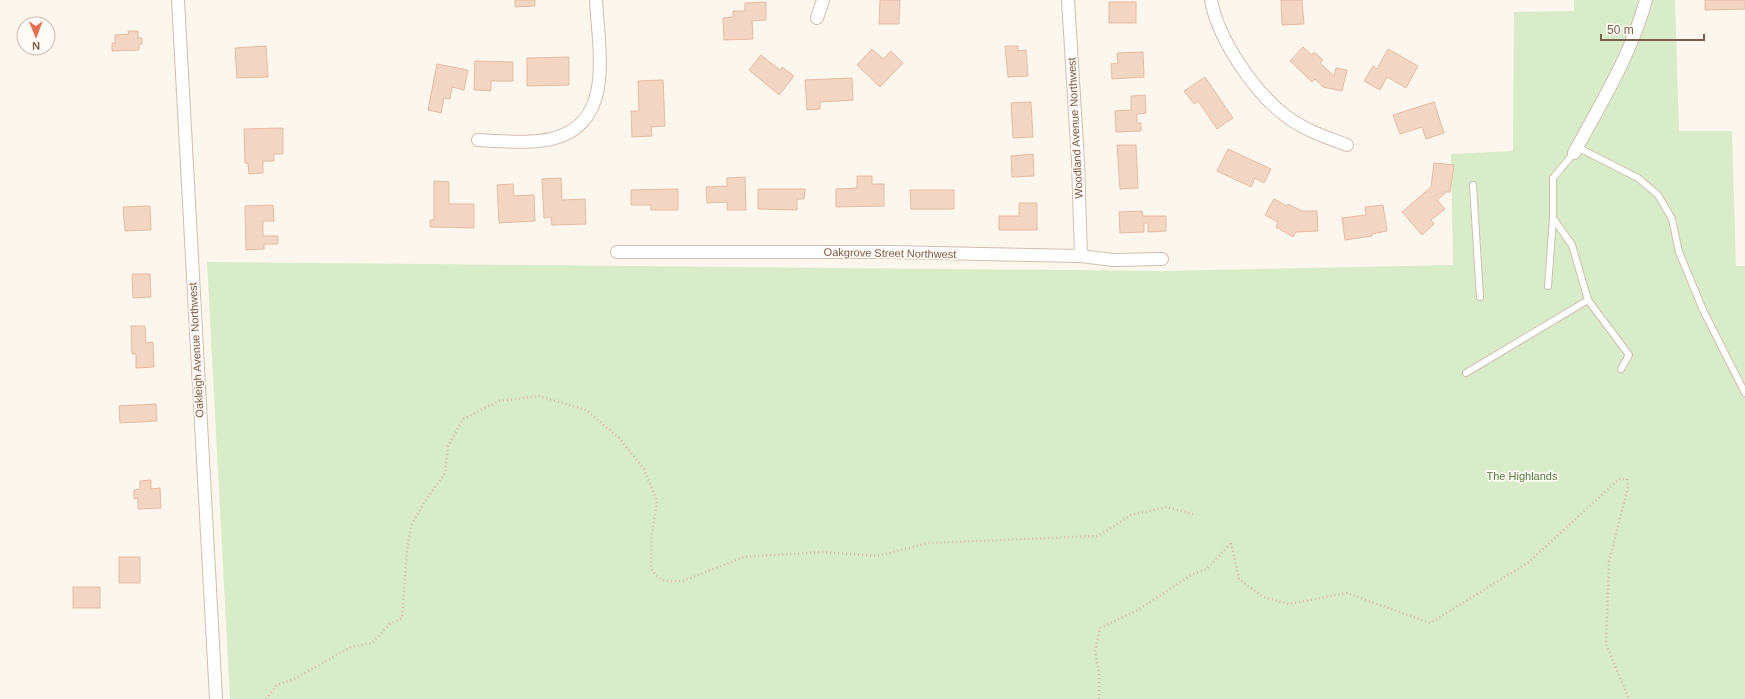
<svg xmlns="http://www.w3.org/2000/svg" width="1745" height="699" font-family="Arial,sans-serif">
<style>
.green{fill:#d8ecc9}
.building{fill:#f3d5c3;stroke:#e6bba3}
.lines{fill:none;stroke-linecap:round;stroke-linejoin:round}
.lane-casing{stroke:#d1beb0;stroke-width:8}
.street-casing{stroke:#d1beb0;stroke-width:14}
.path{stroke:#d9b8a5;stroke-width:2.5;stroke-dasharray:1 3;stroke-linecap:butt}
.lane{stroke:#fff;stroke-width:6}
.street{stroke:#fff;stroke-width:12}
.labels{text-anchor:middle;stroke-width:3.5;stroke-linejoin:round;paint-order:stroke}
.street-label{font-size:11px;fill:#7a5c4d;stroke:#fffaf3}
.park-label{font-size:11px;fill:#537a41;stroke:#fffaf3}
</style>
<rect width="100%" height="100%" fill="#fdf6ec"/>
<path class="green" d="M1574 0H1675L1679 131H1732L1736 266H1745V699H230L207 262 1163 271 1453 265 1451 154 1513 151 1514 12 1574 11Z"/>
<g class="building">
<path d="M515 0H535V6L515 7Z"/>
<path d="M880 0H900L899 24H879Z"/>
<path d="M1281 0H1302L1304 24 1282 25Z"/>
<path d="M1705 0H1745V9L1705 10Z"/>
<path d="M766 2V20L752 21 753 39 724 40 723 18 733 17V11H745V3Z"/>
<rect x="1109" y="2" width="27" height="21"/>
<path d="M128 31H138V38H142V44H139V50L112 51V43H115V35L129 34Z"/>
<path d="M266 46 268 77 237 78 235 48Z"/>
<path d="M1005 46H1018V51L1026 50 1028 76 1008 77Z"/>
<path d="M1303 47 1312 55 1314 52 1323 60 1320 63 1334 76 1336 68 1347 70 1342 91 1323 87 1315 79 1312 82 1290 61Z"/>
<path d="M872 49 883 59 891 51 903 63 880 87 857 65Z"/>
<path d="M1388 49 1418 66 1406 88 1387 77 1380 90 1364 81 1373 66 1377 69Z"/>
<path d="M1143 52 1144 77 1112 79 1111 64 1118 63 1117 53Z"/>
<path d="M761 55 780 70 782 67 794 76 779 95 749 70Z"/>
<path d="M569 57V85L527 86V58Z"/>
<path d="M475 61 513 62V81H491V91L474 90Z"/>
<path d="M437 64 468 70 464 90 452 87 450 99 444 98 441 113 428 110Z"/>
<path d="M1205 77 1233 118 1217 129 1198 101 1194 104 1184 91Z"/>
<path d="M852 78 853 100 820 102V109L807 110 805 80Z"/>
<path d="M663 80 665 126 651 127 652 136 632 137 631 111H639L638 81Z"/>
<path d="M1145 95 1146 113 1137 114V123H1141V131L1116 132 1115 111 1131 110V96Z"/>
<path d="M1031 102 1033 137 1013 138 1011 103Z"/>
<path d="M1434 102 1444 133 1426 139 1422 127 1400 134 1393 115Z"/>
<path d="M283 128V154H274V161H263V173L249 174 248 163H245L244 129Z"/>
<path d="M1117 145H1136L1138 188 1120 189Z"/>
<path d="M1228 149 1271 169 1264 183 1255 178 1251 187 1217 171Z"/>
<path d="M1033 154 1034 176 1012 177 1011 156Z"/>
<path d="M1434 163 1454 165 1450 192H1446L1437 200 1445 209 1431 220 1434 224 1422 235 1402 212 1431 187Z"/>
<path d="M857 176H872V184H884V206L836 207V189L857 188Z"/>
<path d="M745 177 746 210H727V202L707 203 706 187 727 186V178Z"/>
<path d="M561 178 562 200 585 199 586 224 552 225 551 217 544 218 542 179Z"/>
<path d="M434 181 449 182V204H474V228L430 227V220H434Z"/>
<path d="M513 184 514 196 534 195 535 221 499 223 497 185Z"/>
<path d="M678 189V210H651V205H631V190Z"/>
<path d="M758 189H805L804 199H797V210L758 209Z"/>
<path d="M910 190H954V209H911Z"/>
<path d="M1274 199 1287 206 1288 204 1302 211H1317L1318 231 1296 232 1293 237 1276 227 1278 222 1265 215Z"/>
<path d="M1019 203H1037V230H999V216H1019Z"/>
<path d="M273 205 274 221H263V236H278V244H264V249L246 250 245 206Z"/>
<path d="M1383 205 1387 231 1372 234V236L1345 240 1342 218 1366 215 1365 207Z"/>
<path d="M150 206 151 230 125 231 123 207Z"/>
<path d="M1142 211 1143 216H1166V231L1148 232V223H1144V232L1120 233 1119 212Z"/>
<path d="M132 274H150L151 297 133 298Z"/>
<path d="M131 326H145L146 343 153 342 154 367 136 368V354H132Z"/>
<path d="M156 404 157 421 120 423 119 406Z"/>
<path d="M151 480V489L160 488 161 508 138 509V498L134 499V490L140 489V481Z"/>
<rect x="119" y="557" width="21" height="26"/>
<rect x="73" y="587" width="27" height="21"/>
</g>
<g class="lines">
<defs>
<g id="lane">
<path d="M1577 147 1638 178 1658 195 1672 219 1679 252 1703 310 1745 393"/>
<path d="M1473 185 1480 297"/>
<path d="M1548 286 1553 218"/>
<path d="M1588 300 1629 355 1621 369"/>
<path d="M1466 373 1588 300 1572 245 1553 218V178L1574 153"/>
</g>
<g id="street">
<path d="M178 0 216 699"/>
<path d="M1068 0 1078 161 1081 256"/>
<path d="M1211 0C1218 39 1254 92 1286 116 1304 130 1326 137 1347 145"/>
<path d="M817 18 823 0"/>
<path d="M478 140C498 141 519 143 539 141 617 133 599 55 596 0"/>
<path d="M1574 153C1601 103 1631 55 1646 0"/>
<path d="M617 252H889L1081 256 1113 260 1162 259"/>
</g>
</defs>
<use href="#lane" class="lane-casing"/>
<use href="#street" class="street-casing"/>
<g class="path">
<path d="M1231 543 1239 579 1263 597 1289 604 1347 593 1430 623 1529 562 1619 479H1627L1628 487 1609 562 1606 644 1629 699"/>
<path d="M266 699 277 685 294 679 351 647 372 643 390 624 402 618 407 550 411 526 425 501 445 473 448 446 463 419 499 401 539 396 586 410 619 438 644 469 657 501 652 534 651 568 656 576 665 581H683L744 557 824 552 877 556 929 543 1098 536 1131 515 1167 507 1193 514"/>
<path d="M1099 699V673L1095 651 1100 628 1136 611 1193 574 1207 569 1231 543"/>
</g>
<use href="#lane" class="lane"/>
<use href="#street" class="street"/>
</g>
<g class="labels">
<g class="street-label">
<text transform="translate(1075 128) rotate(-93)" y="4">Woodland Avenue Northwest</text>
<text transform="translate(890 253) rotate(1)" y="4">Oakgrove Street Northwest</text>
<text transform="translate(196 350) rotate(-93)" y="4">Oakleigh Avenue Northwest</text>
</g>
<g class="park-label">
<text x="1522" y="480">The Highlands</text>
</g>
</g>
<g transform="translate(36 36) rotate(179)"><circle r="19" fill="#fffaf3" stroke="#cabbb1"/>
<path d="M0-3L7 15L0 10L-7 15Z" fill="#e76f51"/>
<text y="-6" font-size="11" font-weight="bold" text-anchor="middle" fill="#7a5c4d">N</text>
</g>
<path d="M1601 34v6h103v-6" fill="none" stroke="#7a5c4d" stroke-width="2"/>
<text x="1607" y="34" font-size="12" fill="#7a5c4d" stroke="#fffaf3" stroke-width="3" paint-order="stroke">50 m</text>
</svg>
